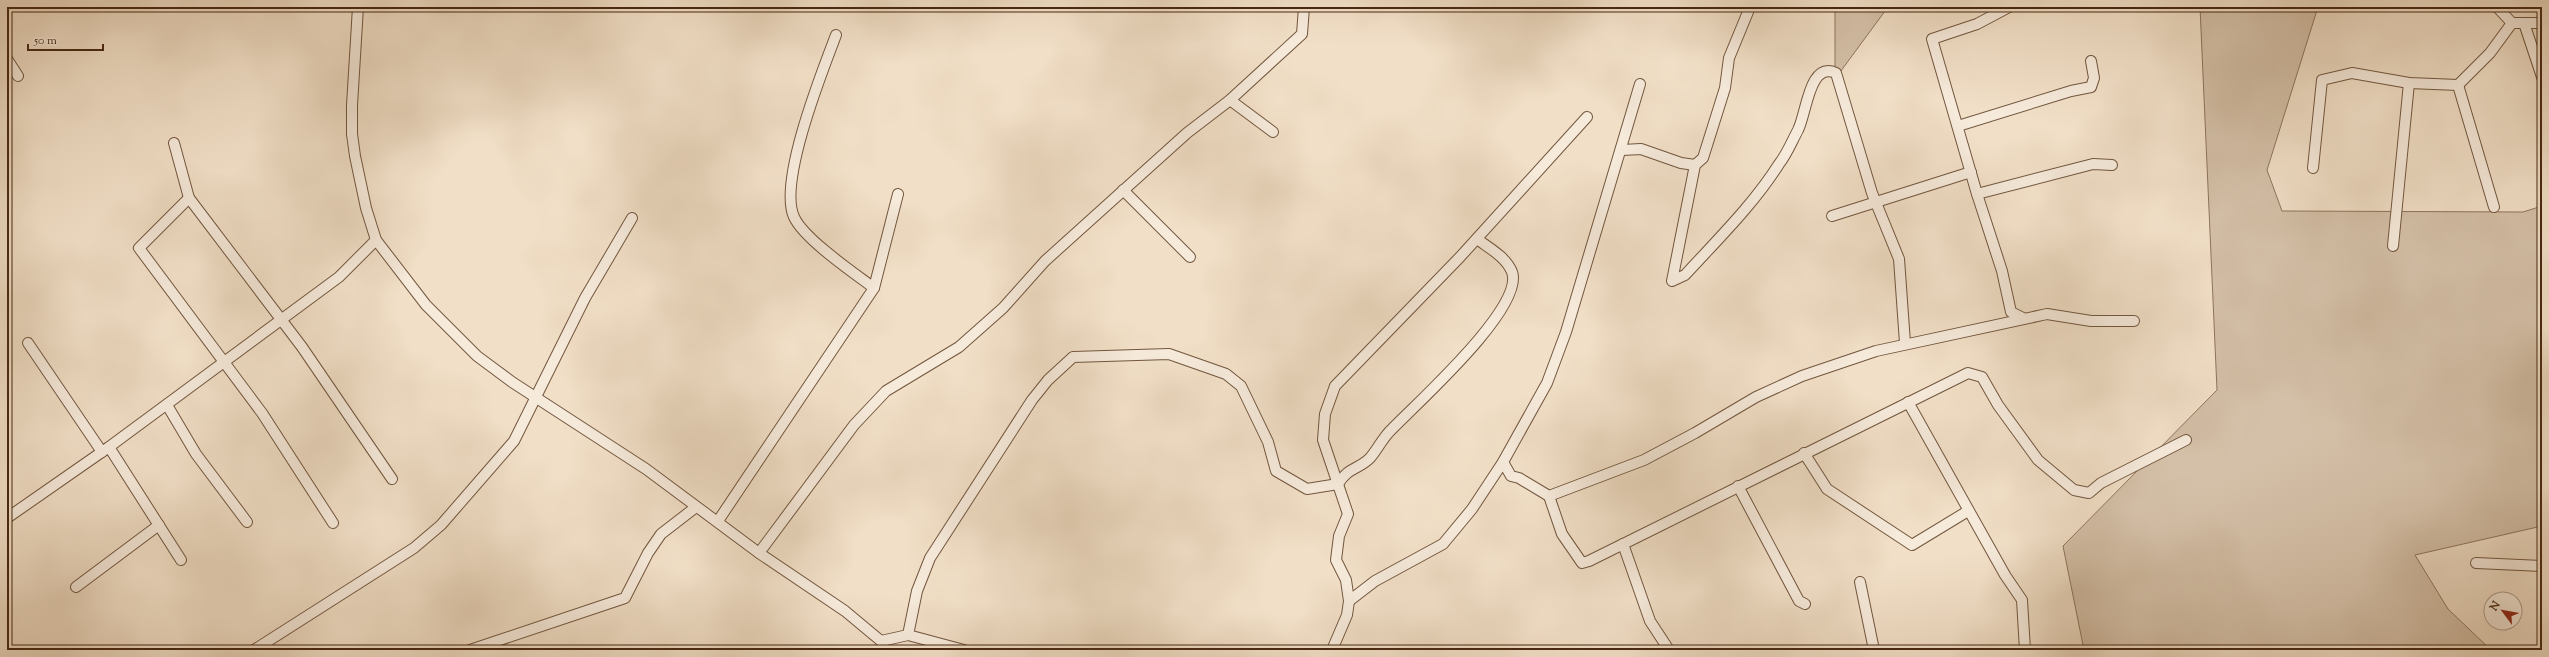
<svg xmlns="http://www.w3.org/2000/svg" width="2549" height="657" font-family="'Sorts Mill Goudy',serif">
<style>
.green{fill:#d4c0a8;stroke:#8e745c}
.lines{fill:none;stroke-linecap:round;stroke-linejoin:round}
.minor-casing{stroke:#72563e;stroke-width:12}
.minor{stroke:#f6eadb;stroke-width:10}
</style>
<rect width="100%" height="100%" fill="#f1dfc7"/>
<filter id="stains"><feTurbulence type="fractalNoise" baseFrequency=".005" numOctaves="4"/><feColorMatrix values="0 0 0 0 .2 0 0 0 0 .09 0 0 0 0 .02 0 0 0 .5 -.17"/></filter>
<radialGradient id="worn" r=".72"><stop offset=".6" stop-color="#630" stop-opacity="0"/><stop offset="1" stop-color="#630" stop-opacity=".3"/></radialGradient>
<g class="green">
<path d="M1835 7H1888L1835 79Z"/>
<path d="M2200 7H2542V10H2317L2267 170 2282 211 2523 212 2542 206V526L2415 555 2448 609 2491 650H2084L2063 546 2217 390Z"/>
</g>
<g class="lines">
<defs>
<g id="minor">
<path d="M358 7 352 105V134L355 156 366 208 376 240 426 305 477 356 512 382 646 469 759 553 845 611 881 641 908 635 964 650"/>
<path d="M1750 7 1729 58 1725 88 1703 158 1695 165 1672 281 1685 275C1717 240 1753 205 1779 164 1787 154 1792 141 1798 130 1807 112 1809 61 1836 73L1872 193 1899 259 1905 343"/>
<path d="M2009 7 1977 24 1932 39 1977 194 2002 271 2011 312 2023 318"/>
<path d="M2497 7 2512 23"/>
<path d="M2524 23 2542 77"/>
<path d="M836 35C822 72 778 182 794 217 804 239 854 273 874 288"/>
<path d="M7 59 18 76"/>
<path d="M2458 85 2494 207"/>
<path d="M1230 100 1273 132"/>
<path d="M1958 126 2071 91 2091 87 2094 78 2091 61"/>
<path d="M174 143 189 198 302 347 392 479"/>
<path d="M1622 150 1641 149 1681 163 1695 165"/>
<path d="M2313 168 2322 80 2352 73 2409 83 2458 85 2490 53 2512 23H2542"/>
<path d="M1123 190 1190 257"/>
<path d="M1977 194 2093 164 2112 165"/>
<path d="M189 198 139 248 262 413 333 523"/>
<path d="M1832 216 1971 172"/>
<path d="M2393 246 2409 83"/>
<path d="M28 343 102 452"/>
<path d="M1908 402 2005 575 2022 600 2025 650"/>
<path d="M167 405 196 454 247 522"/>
<path d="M109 447 181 560"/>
<path d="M1804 453 1827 489 1912 545 1968 511"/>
<path d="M1503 462 1547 383 1566 332 1640 84"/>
<path d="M1738 486 1799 601 1805 604"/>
<path d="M1549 496 1562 534 1582 563 1589 561 1968 373 1982 377 1998 405 2038 460 2074 490 2089 493 2101 483 2186 440"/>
<path d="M7 518 109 447 339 277 376 240"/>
<path d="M718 521 874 288 898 194"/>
<path d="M1623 544 1650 621 1669 650"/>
<path d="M759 553 854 425 886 391 959 347 1003 308 1045 261 1187 133 1230 100 1302 34 1304 7"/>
<path d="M2476 563 2542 566"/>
<path d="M1860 582 1874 650"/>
<path d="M76 587 159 525"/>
<path d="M1349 601 1375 581 1443 544 1472 509 1503 462 1511 476 1519 478 1549 496 1644 460 1695 433 1756 397 1802 376 1876 351 2047 314 2091 321H2134"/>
<path d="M908 635 917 591 930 558 1032 400 1048 380 1073 357 1169 354 1226 374 1241 386 1268 442 1276 471 1307 489 1338 484C1348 467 1358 470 1370 458 1378 449 1383 437 1392 429 1417 403 1525 307 1512 272 1506 257 1489 248 1477 239"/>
<path d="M254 650 414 548 441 525 514 441 585 298 632 218"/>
<path d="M470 650 625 598 648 553 661 534 696 507"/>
<path d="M1332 650 1347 615 1349 601 1346 580 1336 560 1339 536 1348 514 1323 440 1325 414 1335 386 1460 257 1587 117"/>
</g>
</defs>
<use href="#minor" class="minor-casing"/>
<use href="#minor" class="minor"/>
</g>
<rect width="2549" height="657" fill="none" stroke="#f1dfc7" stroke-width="24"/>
<rect x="8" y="8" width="2533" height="641" fill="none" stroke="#472811" stroke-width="2"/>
<rect x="12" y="12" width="2525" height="633" fill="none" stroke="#472811"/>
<g transform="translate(2503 611) rotate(302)"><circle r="19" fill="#f6eadb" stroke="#b09c8a"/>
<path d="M0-3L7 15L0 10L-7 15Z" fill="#8f2418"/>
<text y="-6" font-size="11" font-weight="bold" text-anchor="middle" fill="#472811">N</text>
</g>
<path d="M28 44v6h75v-6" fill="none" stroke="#472811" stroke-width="2"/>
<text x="34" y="44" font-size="12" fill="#472811" stroke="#f6eadb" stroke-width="3" paint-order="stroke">50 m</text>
<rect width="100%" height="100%" filter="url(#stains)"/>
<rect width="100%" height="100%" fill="url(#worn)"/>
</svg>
